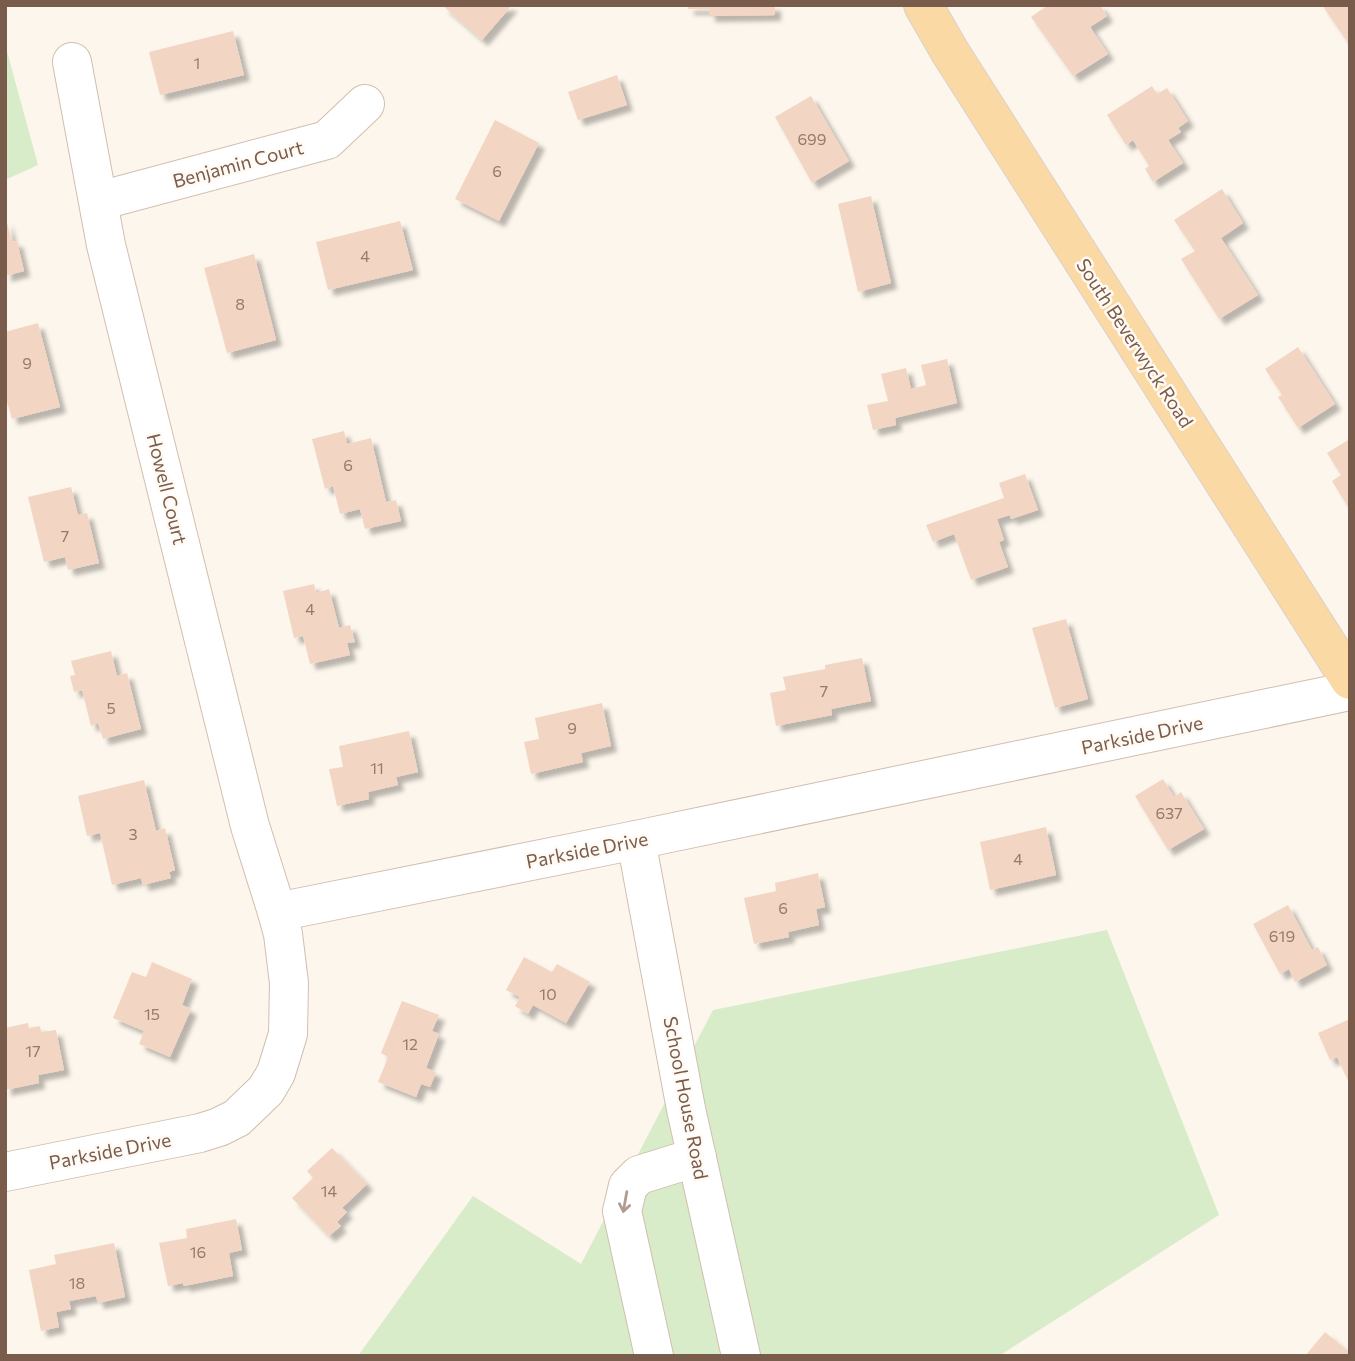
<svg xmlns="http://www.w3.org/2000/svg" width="1355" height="1361" font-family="Commissioner,sans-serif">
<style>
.green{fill:#d8ecc9}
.building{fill:#f3d5c3;filter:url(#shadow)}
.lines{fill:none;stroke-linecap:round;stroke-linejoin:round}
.minor-casing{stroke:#d1beb0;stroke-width:40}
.major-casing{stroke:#dad1cd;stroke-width:40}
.minor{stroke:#fff;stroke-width:38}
.major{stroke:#fbd9a5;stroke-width:38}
.oneway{stroke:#af9d94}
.labels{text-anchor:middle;stroke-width:5;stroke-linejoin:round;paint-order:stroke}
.number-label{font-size:16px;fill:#987a6a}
.street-label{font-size:19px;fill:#7a5c4d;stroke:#fffaf3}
</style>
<defs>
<filter id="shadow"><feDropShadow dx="6" dy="6" stdDeviation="2" flood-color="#0004"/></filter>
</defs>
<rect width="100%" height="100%" fill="#fdf6ec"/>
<g class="green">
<path d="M5 44 38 165 5 180Z"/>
<path d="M1107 930 1219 1215 999 1356H358L473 1196 581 1264 713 1010Z"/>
</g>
<g class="building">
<path d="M442 5H512L482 40Z"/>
<path d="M688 5H775V15L709 16V9H688Z"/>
<path d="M1048 5H1100L1107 16 1090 27 1108 54 1073 76 1031 17Z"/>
<path d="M1322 5H1350V37L1346 40Z"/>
<path d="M233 31 244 75 160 95 149 52Z"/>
<path d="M617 75 627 105 578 120 568 92Z"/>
<path d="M1152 86 1157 94 1167 88 1188 121 1178 128 1181 132 1168 140 1183 163 1153 182 1145 169 1149 166 1133 140 1126 145 1107 115Z"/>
<path d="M811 96 849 161 812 183 775 117Z"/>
<path d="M495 120 539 143 499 221 455 199Z"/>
<path d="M1222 189 1243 223 1221 238 1258 295 1219 319 1181 259 1195 251 1174 220Z"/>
<path d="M871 196 891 283 858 292 838 204Z"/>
<path d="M6 219 12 242 17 241 24 271 5 276Z"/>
<path d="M400 221 413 270 328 290 316 242Z"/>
<path d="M254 254 276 340 227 353 204 268Z"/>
<path d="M38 323 60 407 12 419 5 395V332Z"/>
<path d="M1298 347 1335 404 1298 428 1278 397 1282 395 1265 369Z"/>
<path d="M947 359 957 403 895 418 896 425 873 430 867 405 888 401 881 374 906 368 911 389 926 385 921 365Z"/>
<path d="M344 431 347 444 371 438 386 502 396 500 401 521 365 529 360 509 340 514 333 486 325 489 312 439Z"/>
<path d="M1350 439V510L1332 481 1341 475 1327 453Z"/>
<path d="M1025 474 1038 510 1011 519 1010 515 997 519 1004 540 999 542 1008 567 971 580 954 534 933 542 926 525 1004 498 999 483Z"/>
<path d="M71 487 78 515 87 513 99 563 68 570 65 557 44 562 28 497Z"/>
<path d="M314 584 316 593 329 589 339 628 350 625 355 642 347 643 350 655 310 664 303 636 294 638 283 591Z"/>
<path d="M1066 619 1088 699 1055 708 1032 628Z"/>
<path d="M111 651 117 676 127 673 141 729 103 739 98 723 91 726 82 690 74 692 70 676 75 675 71 661Z"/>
<path d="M862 658 871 701 831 709 832 715 776 726 770 693 786 690 783 677 825 669V665Z"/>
<path d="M602 703 611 746 581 753 583 762 531 774 524 742 539 739 535 718Z"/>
<path d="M409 731 418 772 396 777 398 785 368 792 369 799 337 806 329 769 343 767 339 746Z"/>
<path d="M1163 779 1174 797 1181 792 1204 829 1168 850 1135 796Z"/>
<path d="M144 780 156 831 165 828 175 870 169 872 171 878 143 885 141 878 112 885 100 833 87 836 78 796Z"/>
<path d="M1046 827 1056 875 990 890 980 842Z"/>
<path d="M818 873 825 907 816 909 819 925 788 932 789 937 754 944 744 898 776 891 775 883Z"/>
<path d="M1288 905 1312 950 1318 947 1327 965 1295 982 1289 969 1280 974 1253 924Z"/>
<path d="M524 957 552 972 557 964 590 982 566 1023 533 1005 528 1014 515 1006 520 997 506 990Z"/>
<path d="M152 962 192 979 182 1005 191 1009 170 1057 139 1044 144 1031 113 1018 132 972 146 977Z"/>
<path d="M402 1001 439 1015 432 1031 439 1034 426 1068 436 1072 430 1087 421 1084 416 1097 378 1082 388 1057 381 1053Z"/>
<path d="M1350 1019V1085L1337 1057 1330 1060 1318 1033Z"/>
<path d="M28 1023 29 1028 40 1026 41 1032 56 1030 64 1070 38 1075 39 1083 5 1090V1028Z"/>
<path d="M332 1148 367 1184 342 1208 347 1212 337 1222 341 1226 329 1236 292 1198 313 1178 307 1171Z"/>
<path d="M236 1219 242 1250 229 1253 233 1276 184 1286 183 1283 168 1286 159 1243 187 1238 186 1229Z"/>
<path d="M114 1243 125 1297 98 1303 96 1296 69 1301 71 1309 56 1312 59 1327 41 1331 29 1270 56 1264 54 1255Z"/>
<path d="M1325 1332 1349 1352 1346 1356H1305Z"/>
</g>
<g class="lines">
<defs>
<g id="minor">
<path d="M99 201 327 140 365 104"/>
<path d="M636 840 686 1109 741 1356"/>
<path d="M277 912 636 840 1350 691"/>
<path d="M5 1172 200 1133 219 1127 237 1118 266 1090 276 1073 288 1034 289 983 283 934 277 912 250 826 106 245 72 62"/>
<path d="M654 1356 622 1211 628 1186 639 1175 697 1157"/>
</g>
<path id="major" d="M923 5 950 52 1350 680"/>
</defs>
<use href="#minor" class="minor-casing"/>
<use href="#major" class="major-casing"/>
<use href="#minor" class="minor"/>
<use href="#major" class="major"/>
</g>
<defs><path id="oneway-shaft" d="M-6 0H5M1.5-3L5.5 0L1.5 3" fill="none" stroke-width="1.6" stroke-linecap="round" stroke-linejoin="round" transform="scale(1.75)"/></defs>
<use class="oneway" href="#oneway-shaft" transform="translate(625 1202) rotate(100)"/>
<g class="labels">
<g class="number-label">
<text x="197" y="69">1</text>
<text x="812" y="145">699</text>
<text x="497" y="177">6</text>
<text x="365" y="262">4</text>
<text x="240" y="310">8</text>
<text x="27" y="369">9</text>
<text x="348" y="471">6</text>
<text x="65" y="542">7</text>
<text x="310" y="615">4</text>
<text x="824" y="697">7</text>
<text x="111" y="714">5</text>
<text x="572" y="734">9</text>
<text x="377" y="774">11</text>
<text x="1169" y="819">637</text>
<text x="133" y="840">3</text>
<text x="1018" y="865">4</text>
<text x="783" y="914">6</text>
<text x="1282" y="942">619</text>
<text x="548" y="1000">10</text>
<text x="152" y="1020">15</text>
<text x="410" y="1050">12</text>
<text x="33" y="1057">17</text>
<text x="329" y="1197">14</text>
<text x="198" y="1258">16</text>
<text x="77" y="1289">18</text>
</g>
<g class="street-label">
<text transform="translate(238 164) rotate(-15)" y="7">Benjamin Court</text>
<text transform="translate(1135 343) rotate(57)" y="7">South Beverwyck Road</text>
<text transform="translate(167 489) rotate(76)" y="7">Howell Court</text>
<text transform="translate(1142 735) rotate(-12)" y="7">Parkside Drive</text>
<text transform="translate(587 850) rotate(-11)" y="7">Parkside Drive</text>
<text transform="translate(686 1098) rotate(79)" y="7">School House Road</text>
<text transform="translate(110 1151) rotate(-11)" y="7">Parkside Drive</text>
</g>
</g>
<rect width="1355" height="1361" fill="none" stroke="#7a5c4d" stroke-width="14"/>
</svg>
